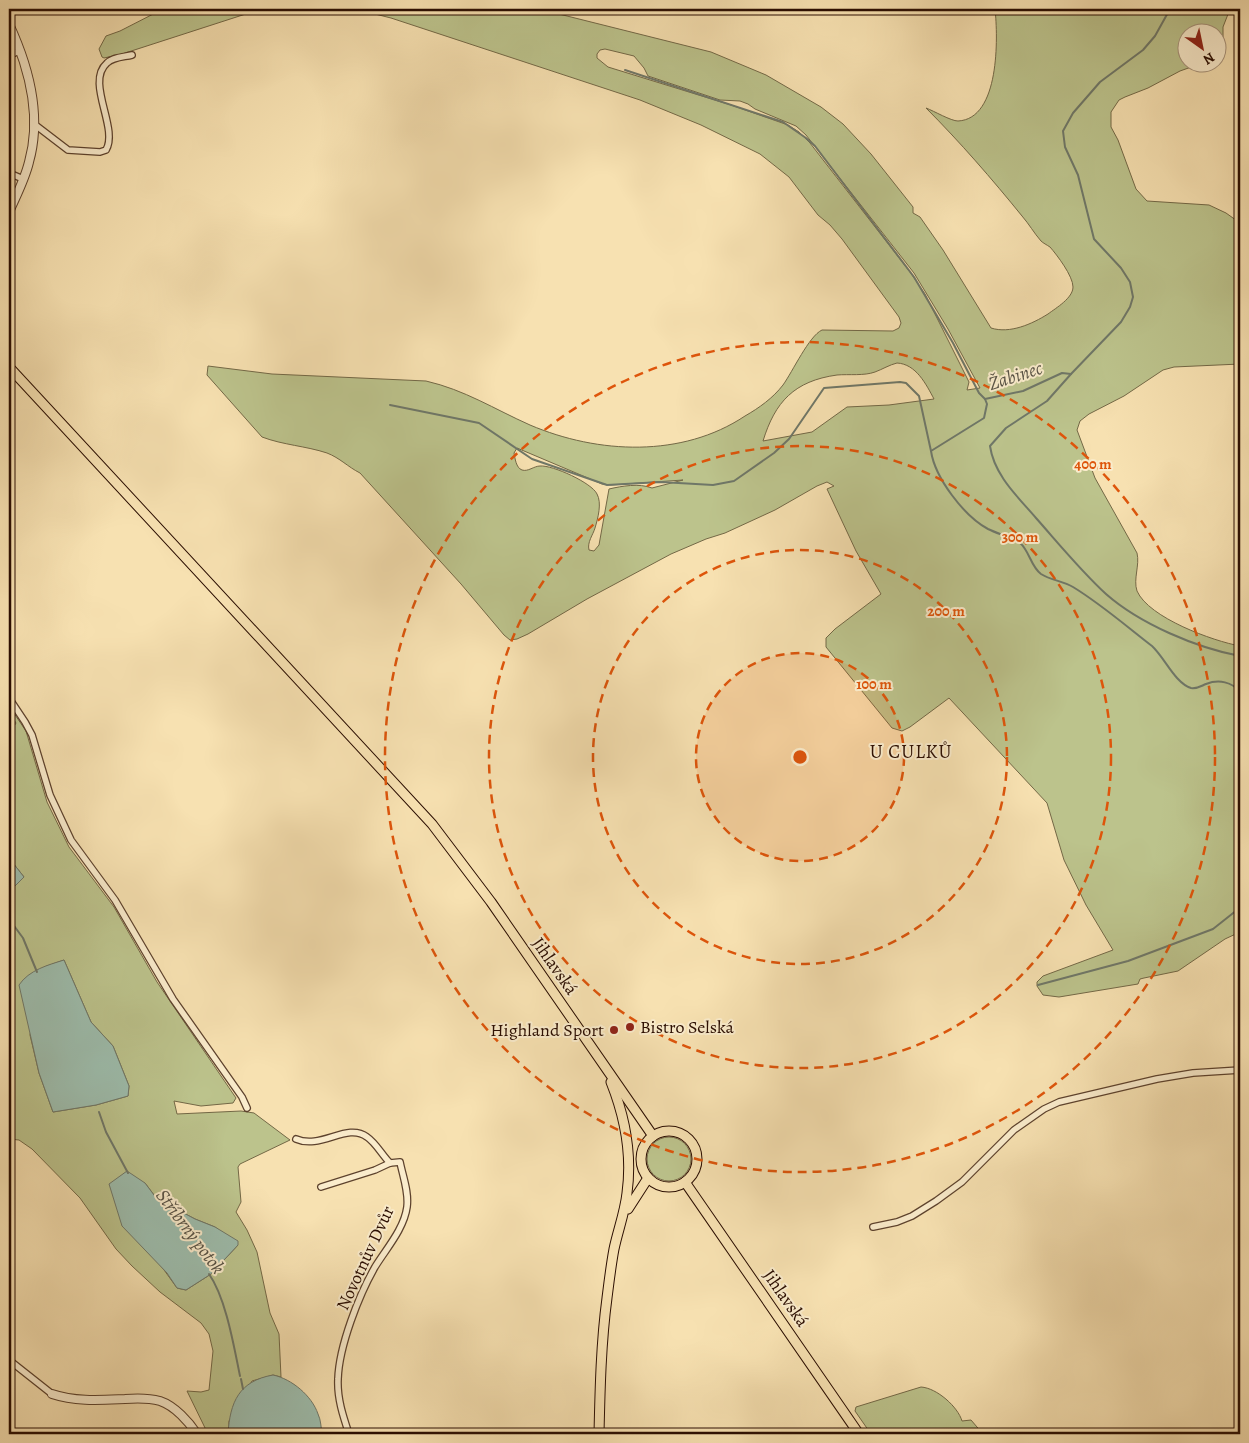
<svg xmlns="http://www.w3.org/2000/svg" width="1249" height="1443" font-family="Alegreya,serif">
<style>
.green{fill:#bcc38c;stroke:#736846;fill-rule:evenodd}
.water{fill:#9dbdad;stroke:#6f7768}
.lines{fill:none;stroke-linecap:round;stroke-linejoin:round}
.stream{stroke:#6f7768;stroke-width:2}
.minor-casing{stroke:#5d422d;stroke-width:8}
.tertiary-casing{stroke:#5d422d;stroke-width:10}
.primary-casing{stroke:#2a0d01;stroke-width:11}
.minor{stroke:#faeccc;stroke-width:5.5}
.tertiary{stroke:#faeccc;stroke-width:8}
.primary{stroke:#f7e1b1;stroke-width:9}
.ring{fill:none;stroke:#de550b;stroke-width:2.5;stroke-dasharray:9 6}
.poi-dot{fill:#8f2418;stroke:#faeccc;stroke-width:2}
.labels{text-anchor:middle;stroke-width:4;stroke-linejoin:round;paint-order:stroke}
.street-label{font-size:18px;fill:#2a0d01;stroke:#faeccc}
.poi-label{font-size:18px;fill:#2a0d01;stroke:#faeccc;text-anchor:start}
.water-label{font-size:19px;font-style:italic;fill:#585346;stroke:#faeccc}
.neighbourhood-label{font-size:19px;letter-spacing:1px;fill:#2a0d01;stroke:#faeccc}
.centre{fill:#de550b;stroke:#faeccc;stroke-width:2.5}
.ring-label{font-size:15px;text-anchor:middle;font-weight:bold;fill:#de550b;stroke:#faeccc;stroke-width:4;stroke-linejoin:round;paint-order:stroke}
</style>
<rect width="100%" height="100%" fill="#f7e1b1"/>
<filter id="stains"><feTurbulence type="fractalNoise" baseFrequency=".004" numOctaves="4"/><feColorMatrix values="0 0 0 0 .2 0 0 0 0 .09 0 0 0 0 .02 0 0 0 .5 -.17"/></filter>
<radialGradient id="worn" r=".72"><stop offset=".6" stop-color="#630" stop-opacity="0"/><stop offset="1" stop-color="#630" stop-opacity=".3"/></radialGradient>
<g class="green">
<path d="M163 9H294L263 14 255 11 122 54 104 58 102 57 99 49 106 36 120 31Z"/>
<path d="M355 9H539L711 52 766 75 821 107 843 124 871 154 913 207V213L920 217 943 250 991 328C1010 334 1032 324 1048 314 1056 308 1073 298 1073 287 1073 276 1057 255 1050 247 1047 245 1043 243 1041 241 1034 233 1029 224 1022 216 992 179 960 142 926 108 934 111 951 121 958 121 1000 119 998 37 995 9H1230L1223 27V47L1219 60 1216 62V32H1186V62L1216 63 1213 65 1194 66 1180 71 1148 88 1125 97 1119 100 1111 112V127L1118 140 1136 189 1147 201 1209 205 1226 213 1240 223V364L1174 367 1163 370 1124 396 1089 414 1080 421 1077 430 1095 478 1137 553C1140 565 1133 579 1137 591 1149 618 1213 641 1240 646V932L1225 939 1178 971 1144 978 1140 979 1138 984 1059 997 1043 995 1037 986V982L1043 976 1113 950 1086 905 1064 860 1047 803 949 698 910 727 902 731 892 728 826 647V638L835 629 881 594 856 551 827 489 834 486 827 482 817 486 775 510 725 533 706 539 671 554 587 599 528 634 517 639 510 640 504 635 461 584 360 473C348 467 340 458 327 453 306 446 283 445 262 437L207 375 208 366 272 374 426 381C465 390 494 409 530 425 598 454 682 458 745 416 759 408 773 398 783 385 793 371 809 336 822 330L893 331 899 328 901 323 899 317 842 239 830 225 818 215 789 177 760 154 701 125 640 100 391 18ZM605 49 634 56 644 68 648 76 720 100 740 101 748 104 755 109 796 126 806 135 914 273 948 329 980 388 967 390 969 382 925 294 910 272 810 143 799 132 788 125 731 105 608 67 597 58V54L600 50ZM897 363C916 364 926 384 934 399L889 405 847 407 812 432 763 441C775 402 794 381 837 375 849 374 864 376 875 372 883 369 889 365 897 363ZM517 448 602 484 611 485 683 480 652 488C639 483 622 486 609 489L599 545 594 551 589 550C587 542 593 535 595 528 598 518 602 503 597 494 592 483 553 465 540 466 534 466 528 472 522 470 516 468 515 458 514 453Z"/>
<path d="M9 706 26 731 47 802 69 847 114 907 157 982 236 1098 233 1103 201 1106 174 1101 177 1114 241 1111 254 1113 290 1140 240 1164 238 1167 241 1202 236 1212 247 1230 257 1252 270 1313 279 1334 281 1377 273 1375 252 1381 229 1421 228 1434H208L187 1391 201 1392 209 1390 213 1351 209 1334 201 1323 160 1292 132 1266 116 1249 80 1198 32 1149 19 1140 9 1139V892L24 877 9 858V726L13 728 16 723 12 717H9ZM64 960 91 1022 113 1046 129 1086 128 1096 96 1105 53 1112 39 1073 30 1035 44 967ZM145 1183 157 1199 195 1219 215 1227 238 1245 211 1274 186 1290 177 1288 116 1203 110 1184Z"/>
<circle cx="669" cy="1159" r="22"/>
<path d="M921 1387C937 1388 958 1407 962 1421L971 1420 983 1434H871L855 1411 856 1407Z"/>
</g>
<g class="water">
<path d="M9 858 24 877 9 892Z"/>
<path d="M64 960 91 1022 113 1046 129 1086 128 1096 96 1105 53 1112 39 1073 19 985C29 970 48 965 64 960Z"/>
<path d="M127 1171 145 1183 157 1199 195 1219 215 1227 238 1241V1245L211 1274 186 1290 177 1288 167 1273 122 1226 109 1184Z"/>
<path d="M273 1375C292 1379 312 1396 318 1414 321 1420 321 1428 322 1434H228C230 1402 239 1381 273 1375Z"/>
</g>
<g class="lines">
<g class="stream">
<path d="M1170 9 1155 36 1143 50 1100 82 1073 113 1063 131 1065 147 1078 175 1094 239 1121 268 1130 282 1133 297 1130 307 1121 322 1071 374 1062 373 1023 391 985 399 987 404 984 418 931 451C935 478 964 516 988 529 998 534 1011 537 1020 543 1029 550 1031 567 1041 574 1050 580 1063 581 1073 587 1101 604 1126 626 1152 646 1165 658 1175 683 1191 688 1197 689 1201 686 1206 684 1219 679 1232 682 1240 692"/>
<path d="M625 70 783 122 806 138 815 146 914 277 953 343 979 393 985 399"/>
<path d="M1071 374 1047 401 1006 428 990 446C994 475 1018 497 1036 518 1059 544 1081 571 1106 594 1140 624 1197 648 1240 656"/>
<path d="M390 405 479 423 532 459 607 485 661 482 713 485 734 481 774 453 789 439 824 388 900 382 906 383 919 396 931 451"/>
<path d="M1240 715 1238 725 1240 731"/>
<path d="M9 919 23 938 37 972"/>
<path d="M1038 985 1128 961 1213 929 1237 910 1240 905"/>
<path d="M99 1112 106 1132 128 1173"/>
<path d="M209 1274C226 1298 234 1347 240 1376"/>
<path d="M241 1379 243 1389"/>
</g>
<defs>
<g id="minor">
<path d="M9 56 20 50"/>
<path d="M34 124 68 150 100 152 106 150C119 128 85 82 107 63 113 57 124 57 132 55"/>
<path d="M9 173 23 179"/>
<path d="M9 698 25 722 32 735 50 795 71 840 115 900 173 999 242 1097 247 1108"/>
<path d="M296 1139C321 1150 347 1122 367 1137 376 1143 382 1155 390 1163"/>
<path d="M321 1187 375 1170 390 1163 400 1162C403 1177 409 1192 407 1207 404 1229 386 1249 375 1267 359 1295 339 1346 338 1379 337 1398 343 1416 349 1434"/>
<path d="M873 1227 897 1222 912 1216 936 1201 962 1182 1014 1130 1044 1109 1059 1102 1157 1079 1193 1073 1240 1070"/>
<path d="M9 1360 52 1394"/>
</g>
<g id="tertiary">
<path d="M9 24C29 67 42 116 29 162 25 179 16 196 9 212"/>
<path d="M52 1394C76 1402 101 1400 125 1399 137 1398 149 1398 160 1401 175 1406 189 1422 197 1434"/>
</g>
<g id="primary">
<path d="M9 367 432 824 491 902 653 1136"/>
<circle cx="669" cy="1159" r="28"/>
<path d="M685 1182 859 1434"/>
<path d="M628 1209 648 1178"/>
<path d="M599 1434C600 1389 601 1343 607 1298 609 1282 611 1265 614 1249 618 1230 625 1212 627 1193 632 1156 625 1117 611 1082"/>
</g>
</defs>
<use href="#minor" class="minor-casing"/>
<use href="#tertiary" class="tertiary-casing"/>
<use href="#primary" class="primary-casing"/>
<use href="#minor" class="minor"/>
<use href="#tertiary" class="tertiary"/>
<use href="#primary" class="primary"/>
</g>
<circle cx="800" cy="757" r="104" fill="#de550b" fill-opacity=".12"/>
<g class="ring">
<circle cx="800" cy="757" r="104"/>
<circle cx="800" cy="757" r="207"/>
<circle cx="800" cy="757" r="311"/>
<circle cx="800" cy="757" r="415"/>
</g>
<g class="poi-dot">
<circle cx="630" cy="1027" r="5"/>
<circle cx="614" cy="1030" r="5"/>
</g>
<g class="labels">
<g class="street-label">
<text transform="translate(555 966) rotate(55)" y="6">Jihlavská</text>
<text transform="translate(365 1258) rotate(-65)" y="6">Novotnův Dvůr</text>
<text transform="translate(786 1298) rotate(55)" y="6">Jihlavská</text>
</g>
<g class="poi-label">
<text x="640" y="1033">Bistro Selská</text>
<text x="604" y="1036" text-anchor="end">Highland Sport</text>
</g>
<g class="water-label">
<text transform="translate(1015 375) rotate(-18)" y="7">Žabinec</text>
<text transform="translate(191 1231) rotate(53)" y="7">Stříbrný potok</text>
</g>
<g class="neighbourhood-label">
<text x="911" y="758">U CULKŮ</text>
</g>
</g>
<circle cx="800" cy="757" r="8" class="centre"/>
<g class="ring-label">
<text x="1093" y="469">400 m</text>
<text x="1020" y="542">300 m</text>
<text x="946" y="616">200 m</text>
<text x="874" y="689">100 m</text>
</g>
<rect width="1249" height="1443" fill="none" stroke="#f7e1b1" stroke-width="30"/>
<rect x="10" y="10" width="1229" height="1423" fill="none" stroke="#2a0d01" stroke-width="2.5"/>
<rect x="15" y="15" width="1219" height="1413" fill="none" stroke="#2a0d01"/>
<g transform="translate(1202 48) rotate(147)"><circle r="24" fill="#faeccc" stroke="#a7937b"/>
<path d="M0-4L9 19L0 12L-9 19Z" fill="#8f2418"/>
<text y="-8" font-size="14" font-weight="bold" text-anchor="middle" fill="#2a0d01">N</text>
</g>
<rect width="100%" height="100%" filter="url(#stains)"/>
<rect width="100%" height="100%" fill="url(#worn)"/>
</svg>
